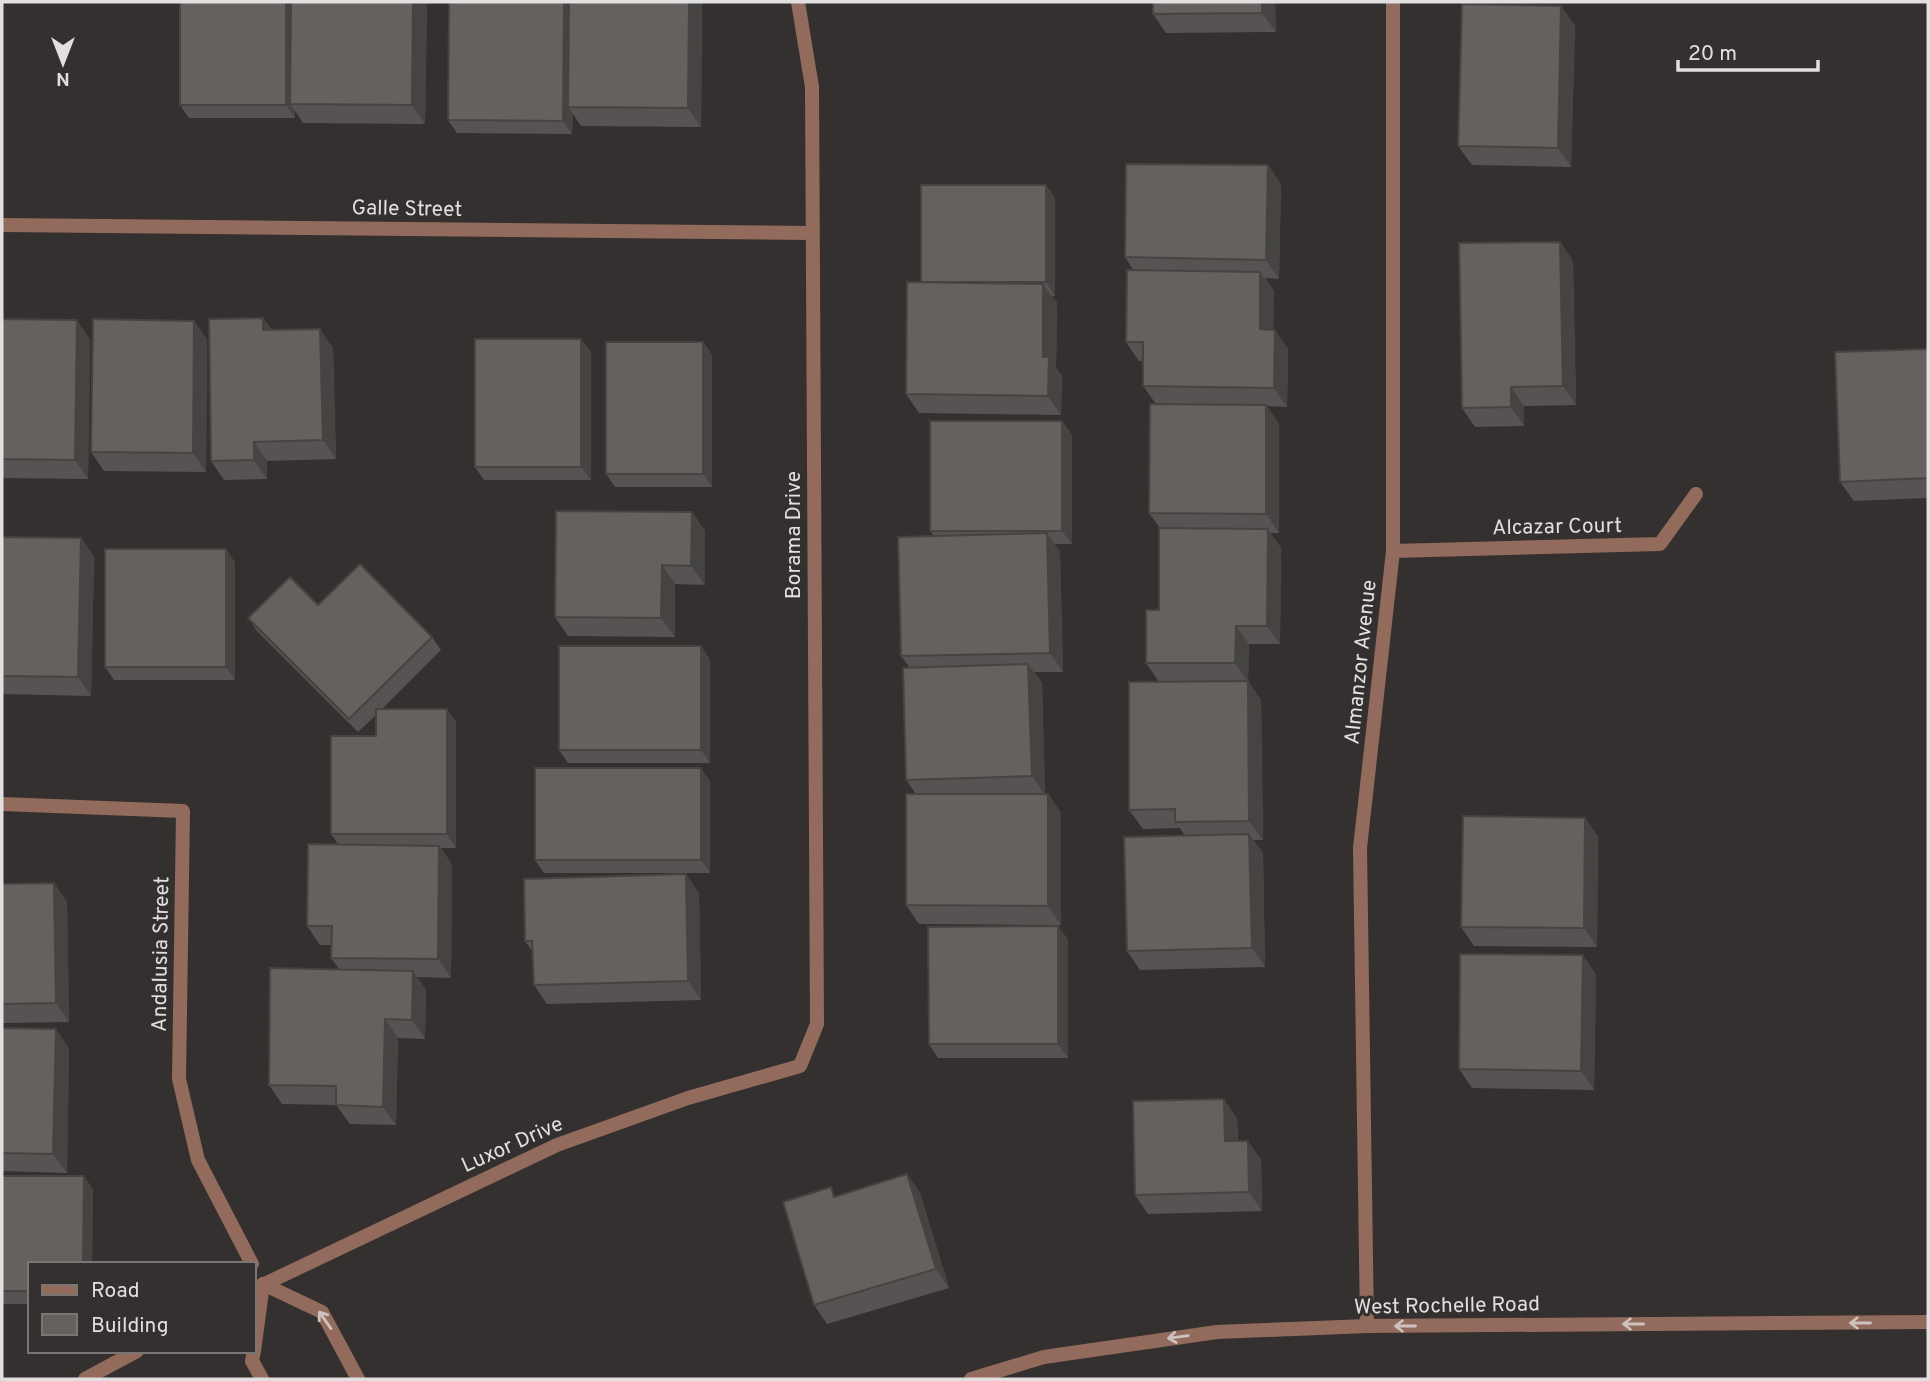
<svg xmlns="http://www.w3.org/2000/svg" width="1930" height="1381" font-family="Overpass,sans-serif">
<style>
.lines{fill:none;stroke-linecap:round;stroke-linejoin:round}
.minor{stroke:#936b5c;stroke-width:14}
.tertiary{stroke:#936b5c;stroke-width:14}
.wall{fill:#565352}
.shaded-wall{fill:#464442}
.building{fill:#64615f;stroke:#464442;stroke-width:2}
.oneway{stroke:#cec2be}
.labels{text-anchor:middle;stroke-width:6;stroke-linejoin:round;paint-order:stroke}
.street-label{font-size:21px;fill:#e1dfdf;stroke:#33302f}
</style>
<rect width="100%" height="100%" fill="#33302f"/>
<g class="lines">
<g class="minor">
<path d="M2 225 812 233"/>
<path d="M1393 551 1660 544 1696 494"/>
<path d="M2 804 183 811 179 1079 198 1160 252 1264"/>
<path d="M254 1289 557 1145 688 1098 800 1066 817 1024 812 87 798 2"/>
<path d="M1367 1326 1360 848 1393 551V2"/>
<path d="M254 1351 263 1284 322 1312 358 1379"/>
<path d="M254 1351 252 1361 262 1379"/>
<path d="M85 1379 137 1351"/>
</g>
<path class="tertiary" d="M971 1379 1044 1357 1217 1332 1367 1326 1928 1322"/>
</g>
<g class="wall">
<path d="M427 2 425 124 303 123 295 111V118H189L180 105Z"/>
<path d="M564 2H702L701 127 581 126 573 114 572 134 457 133 448 120Z"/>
<path d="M1275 2 1276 32 1166 33 1153 14Z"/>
<path d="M1575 25 1571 167 1472 165 1458 146Z"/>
<path d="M1268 165 1281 184 1279 279 1265 278 1274 291 1273 330 1288 349 1287 407 1267 406 1279 424V533H1270L1281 548 1280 644H1249L1248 681 1261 700 1263 840H1253L1263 853 1265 967 1140 970 1127 951 1185 836 1180 828 1143 829 1129 810 1159 682 1146 663 1159 610 1160 528 1149 513 1156 404 1143 386V361H1139L1126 342 1134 271 1125 257Z"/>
<path d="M1046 185 1055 198V296H1052L1057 303 1056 368 1062 376 1061 415 919 413 906 394 921 282Z"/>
<path d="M1560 242 1573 261 1576 405 1524 406V426L1475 427 1462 408Z"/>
<path d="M2 319 90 339 88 479 2 478Z"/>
<path d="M194 321 207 340 206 472 104 471 91 452Z"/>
<path d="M272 330 333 348 336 459 267 461V479L224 480 211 461Z"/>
<path d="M581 339 591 352V480H484L475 467Z"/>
<path d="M703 342 712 355V487H615L606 474Z"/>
<path d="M1928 349V498L1854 501 1840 482Z"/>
<path d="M1062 421 1072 435V544H1054L1060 552 1063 672H1034L1042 683 1045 794H1048L1061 813V925L919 924 906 905 916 794 906 780 910 668 901 656 934 536 930 531Z"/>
<path d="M692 512 705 531V585L675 584V637L568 636 555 617Z"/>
<path d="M2 537 81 538 94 557 91 696 2 694Z"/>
<path d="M235 562V680H114L105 667Z"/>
<path d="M318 605 432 637 441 650 382 709 456 722V848H441L452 865 451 978 417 977 426 990 425 1039 398 1038 396 1125 350 1124 336 1105 282 1104 269 1085 339 969 331 958V945H320L307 926 338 844 331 834 376 736V715L358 732 257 631 248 618Z"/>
<path d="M710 659V763H568L559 750Z"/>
<path d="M710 781V873H544L535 860Z"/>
<path d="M1585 818 1598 837 1597 947 1474 946 1461 927Z"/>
<path d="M54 883 67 902 69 1022 2 1023V884Z"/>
<path d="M699 893 701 1000 547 1004 534 985 533 952 525 941Z"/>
<path d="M1068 939V1058H938L929 1044Z"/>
<path d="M1596 974 1594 1090 1472 1088 1459 1069Z"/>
<path d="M2 1028 69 1048 67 1173 2 1171Z"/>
<path d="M1237 1118 1238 1141 1261 1159 1262 1211 1148 1214 1135 1195Z"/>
<path d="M907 1174 920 1193 949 1288 827 1324 814 1305 837 1196Z"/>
<path d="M2 1176H84L93 1190 92 1264H30V1304H2Z"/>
</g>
<g class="shaded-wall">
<path d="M286 2H293L290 104 295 111V118L286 105Z"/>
<path d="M413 2H427L425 124 412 105Z"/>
<path d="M564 2H573L568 107 573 114 572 134 563 121Z"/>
<path d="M689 2H702L701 127 688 108Z"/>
<path d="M1262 2H1275L1276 32 1262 13Z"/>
<path d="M1561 6 1575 25 1571 167 1558 148Z"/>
<path d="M1268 165 1281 184 1279 279 1266 260Z"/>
<path d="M1046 185 1055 198V296L1046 282Z"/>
<path d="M1560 242 1573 261 1576 405 1563 386Z"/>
<path d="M1260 272 1274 291 1273 348 1260 329Z"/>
<path d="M1043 284 1057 303 1056 368 1062 376 1061 415 1048 396 1043 357Z"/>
<path d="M263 318 277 336 263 330Z"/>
<path d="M77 320 90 339 88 479 75 460Z"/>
<path d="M194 321 207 340 206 472 193 453Z"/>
<path d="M320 329 333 348 336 459 323 440Z"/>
<path d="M1275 330 1288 349 1287 407 1274 388Z"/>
<path d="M581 339 591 352V480L581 467Z"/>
<path d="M703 342 712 355V487L703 474Z"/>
<path d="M1511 387 1524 406V426L1511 407Z"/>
<path d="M1266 405 1279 424V533L1266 514Z"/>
<path d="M1062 421 1072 435V544L1062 531Z"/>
<path d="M254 442 267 461V479L254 460Z"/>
<path d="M692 512 705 531V585L691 566Z"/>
<path d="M1268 529 1281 548 1280 644 1267 626Z"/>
<path d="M1047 533 1060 552 1063 672 1050 653Z"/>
<path d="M81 538 94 557 91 696 78 677Z"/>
<path d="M226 549 235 562V680L226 667Z"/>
<path d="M662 565 675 584V637L661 618Z"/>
<path d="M1236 626 1249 644 1248 681 1261 700 1263 840 1249 821 1248 682 1235 663Z"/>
<path d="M701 646 710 659V763L701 750Z"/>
<path d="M1028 664 1042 683 1045 795 1032 776Z"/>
<path d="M447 709 456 722V848L447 834Z"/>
<path d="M701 768 710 781V873L701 860Z"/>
<path d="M1048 794 1061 813V925L1048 906Z"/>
<path d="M1585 818 1598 837 1597 947 1584 928Z"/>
<path d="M1249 834 1263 853 1265 967 1252 948Z"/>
<path d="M439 846 452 865 451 978 438 959Z"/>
<path d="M686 874 699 893 701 1000 688 981Z"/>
<path d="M54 883 67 902 69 1022 56 1003Z"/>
<path d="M1058 926 1068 939V1058L1058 1044Z"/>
<path d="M1583 955 1596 974 1594 1090 1581 1071Z"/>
<path d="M413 971 426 990 425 1039 412 1020Z"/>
<path d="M385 1019 398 1038 396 1125 383 1107Z"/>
<path d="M56 1029 69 1048 67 1173 53 1154Z"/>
<path d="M1224 1099 1237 1118 1238 1159 1225 1141Z"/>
<path d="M1248 1141 1261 1159 1262 1211 1249 1192Z"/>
<path d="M907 1174 920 1193 949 1288 936 1269Z"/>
<path d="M84 1176 93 1190 92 1264H83Z"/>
</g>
<g class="building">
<rect x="180" y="2" width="106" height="103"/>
<path d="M291 2H413L412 105 290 104Z"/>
<path d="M449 2H564L563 121 448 120Z"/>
<path d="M569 2H689L688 108 568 107Z"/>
<path d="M1153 2H1262V13L1153 14Z"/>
<path d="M1462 4 1561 6 1558 148 1458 146Z"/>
<path d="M1126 164 1268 165 1266 260 1125 257Z"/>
<rect x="921" y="185" width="125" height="97"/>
<path d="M1560 242 1563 386 1511 387V407L1462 408 1459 243Z"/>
<path d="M1127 270 1260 272V329L1275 330 1274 388 1143 386V342H1126Z"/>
<path d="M907 282 1043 284V357H1049L1048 396 906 394Z"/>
<path d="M263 318V330L320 329 323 440 254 442V460L211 461 209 319Z"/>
<path d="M2 319 77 320 75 460 2 459Z"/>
<path d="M93 319 194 321 193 453 91 452Z"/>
<rect x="475" y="339" width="106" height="128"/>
<rect x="606" y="342" width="97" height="132"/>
<path d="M1928 349V478L1840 482 1835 352Z"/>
<path d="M1150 404 1266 405V514L1149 513Z"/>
<rect x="930" y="421" width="132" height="110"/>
<path d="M556 511 692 512 691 566 662 565 661 618 555 617Z"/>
<path d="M1159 528 1268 529 1267 626H1236L1235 663H1146V610H1159Z"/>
<path d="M1047 533 1050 653 901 656 898 537Z"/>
<path d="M2 537 81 538 78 677 2 676Z"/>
<rect x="105" y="549" width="121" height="118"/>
<path d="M360 564 432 637 349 719 248 618 290 577 318 605Z"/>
<rect x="559" y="646" width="142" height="104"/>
<path d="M1028 664 1032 776 906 780 903 668Z"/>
<path d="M1248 681 1249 821 1175 822V809L1129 810V682Z"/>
<path d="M376 709H447V834H331V736H376Z"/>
<rect x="535" y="768" width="166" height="92"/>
<path d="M906 794H1048V906L906 905Z"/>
<path d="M1463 816 1585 818 1584 928 1461 927Z"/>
<path d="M1249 834 1252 948 1127 951 1124 837Z"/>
<path d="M308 844 439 846 438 959 331 958 332 926H307Z"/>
<path d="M686 874 688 981 534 985 532 941H525L524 879Z"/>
<path d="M54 883 56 1003 2 1004V884Z"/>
<path d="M1058 926V1044H929L928 927Z"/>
<path d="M1460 954 1583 955 1581 1071 1459 1069Z"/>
<path d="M270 968 413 971 412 1020 385 1019 383 1107 336 1105V1086L269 1085Z"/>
<path d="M2 1028 56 1029 53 1154 2 1153Z"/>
<path d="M1224 1099 1225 1141H1248L1249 1192 1135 1195 1133 1101Z"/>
<path d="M907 1174 936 1269 814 1305 783 1202 831 1187 834 1197Z"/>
<path d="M2 1176H84L83 1264H30V1291H2Z"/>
</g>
<defs><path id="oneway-shaft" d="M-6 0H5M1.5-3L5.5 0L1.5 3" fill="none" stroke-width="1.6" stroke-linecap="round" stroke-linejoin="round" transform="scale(1.75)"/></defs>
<g class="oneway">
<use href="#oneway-shaft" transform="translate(325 1320) rotate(-125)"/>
<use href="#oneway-shaft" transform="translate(1860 1323) rotate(180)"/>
<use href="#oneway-shaft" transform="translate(1633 1324) rotate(180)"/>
<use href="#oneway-shaft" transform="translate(1405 1326) rotate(180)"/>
<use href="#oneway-shaft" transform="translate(1178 1337) rotate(172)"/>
</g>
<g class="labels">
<g class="street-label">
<text transform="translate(407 208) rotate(1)" y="7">Galle Street</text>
<text transform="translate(1557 526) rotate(-1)" y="7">Alcazar Court</text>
<text transform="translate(793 535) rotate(-90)" y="7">Borama Drive</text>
<text transform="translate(1360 662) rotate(-84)" y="7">Almanzor Avenue</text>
<text transform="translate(160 954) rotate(-89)" y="7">Andalusia Street</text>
<text transform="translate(512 1144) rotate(-24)" y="7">Luxor Drive</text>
<text transform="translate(1447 1305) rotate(-1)" y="7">West Rochelle Road</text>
</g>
</g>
<rect width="1930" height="1381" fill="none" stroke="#e1dfdf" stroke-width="7"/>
<rect x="28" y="1262" width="228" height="91" fill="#33302f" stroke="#797675" stroke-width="2"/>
<rect x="42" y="1285" width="35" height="10" fill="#936b5c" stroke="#797675" stroke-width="2"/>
<text x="91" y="1297" font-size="21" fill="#e1dfdf">Road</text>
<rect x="42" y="1314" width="35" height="21" fill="#64615f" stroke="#797675" stroke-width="2"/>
<text x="91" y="1332" font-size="21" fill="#e1dfdf">Building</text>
<g transform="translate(63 63) rotate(180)" stroke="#33302f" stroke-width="5" paint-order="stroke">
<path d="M0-5L12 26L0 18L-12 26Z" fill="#e1dfdf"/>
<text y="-10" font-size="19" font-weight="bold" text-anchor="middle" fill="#e1dfdf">N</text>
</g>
<path d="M1678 60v10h140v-10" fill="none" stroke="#e1dfdf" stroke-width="3.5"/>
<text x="1688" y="60" font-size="21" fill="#e1dfdf" stroke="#33302f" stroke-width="5" paint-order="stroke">20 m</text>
</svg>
